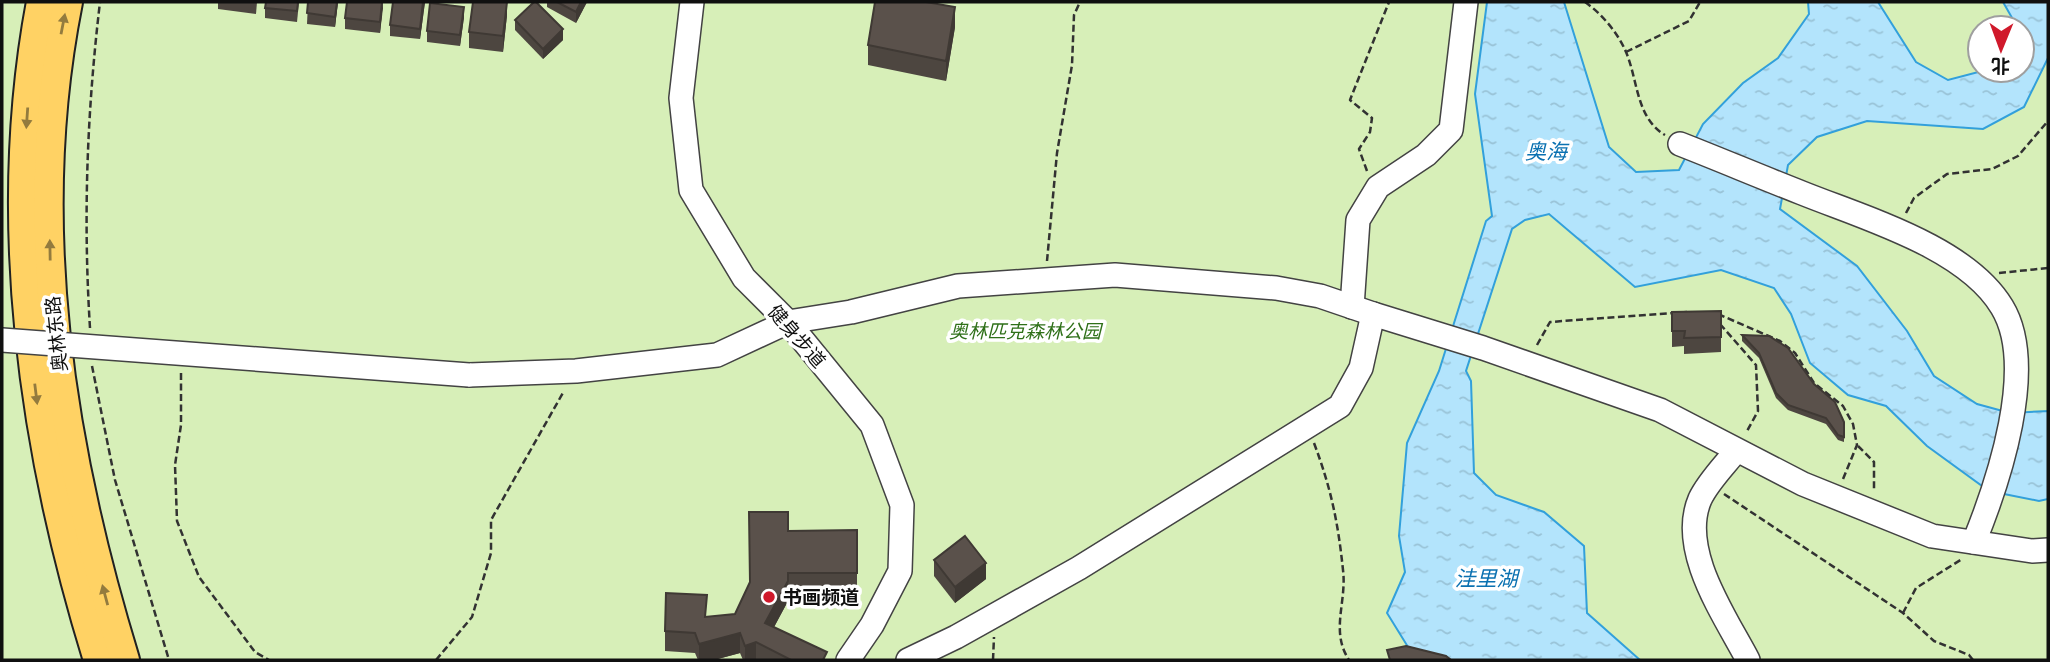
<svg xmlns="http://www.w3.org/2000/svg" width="2050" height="662" font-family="'Source Serif 4','Noto Sans SC',serif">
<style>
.park{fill:#d7efb8;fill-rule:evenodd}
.water{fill:url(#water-ripples);stroke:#32a0db;stroke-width:2}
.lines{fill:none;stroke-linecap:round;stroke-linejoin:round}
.minor-casing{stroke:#434343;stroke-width:26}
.major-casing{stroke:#212121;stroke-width:32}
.path{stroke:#323232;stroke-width:2.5;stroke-dasharray:7 3.5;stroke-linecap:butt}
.minor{stroke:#fff;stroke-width:23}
.major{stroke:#ffd264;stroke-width:28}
.minor-bridge-casing{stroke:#434343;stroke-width:26;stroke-linecap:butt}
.minor-bridge{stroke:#fff;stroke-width:23}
.wall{fill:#4d4640}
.shaded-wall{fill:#3f3934}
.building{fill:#5a514b;stroke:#3f3934;stroke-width:2}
.oneway{fill:#937b3e}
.poi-dot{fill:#d0192b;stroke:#fff;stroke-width:2.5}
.labels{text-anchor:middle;stroke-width:7;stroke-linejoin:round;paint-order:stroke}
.park-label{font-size:19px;font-style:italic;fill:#2f7019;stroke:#fff}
.street-label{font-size:19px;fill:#101010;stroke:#fff}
.poi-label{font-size:19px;font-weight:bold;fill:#101010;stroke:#fff;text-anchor:start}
.water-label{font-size:21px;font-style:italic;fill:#0b71b1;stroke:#fff}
</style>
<defs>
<pattern id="water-ripples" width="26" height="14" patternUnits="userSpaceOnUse" patternTransform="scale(1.75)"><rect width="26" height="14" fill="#b3e4fc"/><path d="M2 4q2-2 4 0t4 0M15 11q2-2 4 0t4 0" fill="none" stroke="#99c3d7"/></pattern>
</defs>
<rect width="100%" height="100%" fill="#fffcf4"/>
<path class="park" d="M2 2H2048V660H2ZM1980 28H2022V70H1980Z"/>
<path class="water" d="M1487 2H1564L1609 147 1636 172 1679 170 1703 124 1743 83 1778 58 1809 14 1808 2H1878L1916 62 1948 80 1986 70H2022V28H2013L2015 23 2003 2H2048V58L2024 107 1983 129 1867 121 1817 137 1788 165 1780 209 1857 266 1907 331 1934 376 1977 404 2010 413 2048 411V499L2039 501 1989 491 1927 446 1886 406 1848 395 1810 363 1791 314 1774 288 1721 270 1635 287 1549 214 1525 220 1512 229 1466 371 1471 381 1474 473 1496 495 1544 512 1584 546 1587 613 1640 660H1448L1408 647 1387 613 1405 572 1399 536 1407 443 1439 371 1486 221 1492 216 1475 94Z"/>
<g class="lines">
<defs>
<g id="minor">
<path d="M692 2 681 98 691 190 744 278 788 322 872 425 902 505 900 571 872 625 848 660"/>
<path d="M1680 144C1721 160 1761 177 1802 193 1864 218 1966 247 2002 307 2038 366 1998 483 1974 542"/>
<path d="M1352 307 1358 220 1378 187 1426 155 1451 130 1466 2"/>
<path d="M469 375 576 371 717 355 788 322 851 312 958 286 1115 275 1276 288 1320 296 1373 314"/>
<path d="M1736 451C1724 466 1708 482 1700 499 1678 550 1725 616 1748 660"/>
<path d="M908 660 956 637 1079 568 1340 406 1361 368 1373 314 1483 348 1660 410 1803 484 1932 536 2032 551 2048 550"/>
</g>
<g id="major">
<path d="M41 2C0 220 33 450 98 660"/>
<path d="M68 2C24 222 60 448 125 660"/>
</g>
</defs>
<use href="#minor" class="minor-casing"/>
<use href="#major" class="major-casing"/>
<g class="path">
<path d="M1585 2C1602 14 1618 33 1626 52 1638 80 1636 118 1665 135"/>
<path d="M1626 52 1689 21 1700 2"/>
<path d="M1367 171 1359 149 1370 132 1372 118 1350 100 1389 2"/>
<path d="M1906 213 1914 198 1947 174 1992 169 2018 156 2048 121"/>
<path d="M1047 261 1057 153 1072 65 1074 15 1080 2"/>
<path d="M1999 273 2048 268"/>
<path d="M1718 314 1780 341 1795 353 1814 383 1843 406 1853 424 1857 445 1843 479"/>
<path d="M1720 324 1756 365 1758 411 1746 433"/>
<path d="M90 328C83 217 87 112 100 2"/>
<path d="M1537 345 1550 322 1687 312"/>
<path d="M92 366 115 480 169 660"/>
<path d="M181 373V425L175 465 177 521 199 577 255 652 269 660"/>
<path d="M1314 443C1331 488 1338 522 1343 570 1347 602 1330 631 1349 660"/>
<path d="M1858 446 1874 462V491"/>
<path d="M1724 494 1903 613 1934 641 1969 655 1973 660"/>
<path d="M1903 613 1916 588 1962 559"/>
<path d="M436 660 472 617 491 553V520L564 391"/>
<path d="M993 660 994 637"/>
</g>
<use href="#minor" class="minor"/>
<use href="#major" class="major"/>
<defs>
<path id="minor-bridge" d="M2 340 469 375"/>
</defs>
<use href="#minor-bridge" class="minor-bridge-casing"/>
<use href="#minor-bridge" class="minor-bridge"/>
</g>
<g class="wall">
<path d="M218 2H257L256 14 218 9Z"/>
<path d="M299 2 297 22 265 18V8Z"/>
<path d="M308 2H338L335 27 307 24Z"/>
<path d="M383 2 380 33 345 29V18Z"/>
<path d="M425 2 420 39 390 36V25Z"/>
<path d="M547 2H587L576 23 547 7Z"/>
<path d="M507 15 503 52 469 48V32Z"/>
<path d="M464 17 460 46 427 42V31Z"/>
<path d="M515 20 563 40 543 59 515 30Z"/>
<path d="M955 27 946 81 868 65V45Z"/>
<path d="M1721 311V352L1684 354V346L1672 347V312Z"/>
<path d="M1742 335 1814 384 1844 422V442L1838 440 1826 424 1788 410 1776 398 1759 358 1742 341Z"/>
<path d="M857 530V593H788V601L774 627 827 660H743L740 653 714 660H698L695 653 665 651V631L706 617 735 614 788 531Z"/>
<path d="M934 560 986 579 955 603 934 576Z"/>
</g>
<g class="shaded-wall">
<path d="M337 2H338L335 27V17Z"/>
<path d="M382 2 383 8 380 33V22Z"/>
<path d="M423 2H425L420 39V29Z"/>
<path d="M507 2V15L503 52V36Z"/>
<path d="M581 2H587L576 23V12Z"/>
<path d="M464 7V17L460 46V35Z"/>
<path d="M955 7V27L946 81V61Z"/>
<path d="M563 29V40L543 59V49Z"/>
<path d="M986 563V579L955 603V587Z"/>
<path d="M788 581V601L765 644V623Z"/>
<path d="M740 633V653L714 660H699V644Z"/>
<path d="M756 642V660H745V646Z"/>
</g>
<g class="building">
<path d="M266 2H298L297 11 265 8Z"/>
<path d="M308 2H337L335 17 307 13Z"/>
<path d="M347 2H382L380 22 345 18Z"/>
<path d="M393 2H423L420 29 390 25Z"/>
<path d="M473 2H507L503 36 469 32Z"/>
<path d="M534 2H536L563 29 543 49 515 20Z"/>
<path d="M557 2H581L576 12Z"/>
<path d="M875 2H926L955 7 946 61 868 45Z"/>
<path d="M430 3 464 7 460 35 427 31Z"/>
<path d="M1721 311V337L1684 338 1685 331H1672V312Z"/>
<path d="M1742 335 1769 336 1788 348 1814 384 1835 402 1844 422V437L1838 435 1826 418 1788 405 1776 393 1759 353Z"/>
<path d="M749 512H788V531L857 530V573H788V581L765 623 827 652 823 660H791L756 642 745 646 740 633 699 644 695 633 665 631 666 593 707 595 705 617 735 614 750 582Z"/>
<path d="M965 536 986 563 955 587 934 560Z"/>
<path d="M1406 646 1446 656 1451 660H1390L1387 650Z"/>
</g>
<defs><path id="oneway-solid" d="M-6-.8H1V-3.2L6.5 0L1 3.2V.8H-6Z" transform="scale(1.75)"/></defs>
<g class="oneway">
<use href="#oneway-solid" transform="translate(63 24) rotate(-79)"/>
<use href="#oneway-solid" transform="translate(27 118) rotate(94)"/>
<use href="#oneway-solid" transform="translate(50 250) rotate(-91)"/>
<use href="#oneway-solid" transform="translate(36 394) rotate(83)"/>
<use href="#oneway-solid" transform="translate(105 595) rotate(-105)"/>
</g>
<circle class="poi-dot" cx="769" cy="597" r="7"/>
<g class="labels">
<g class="park-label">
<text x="1025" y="338">奥林匹克森林公园</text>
</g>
<g class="street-label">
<text transform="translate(56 334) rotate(-96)" y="7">奥林东路</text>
<text transform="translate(797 336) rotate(49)" y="7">健身步道</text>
</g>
<g class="poi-label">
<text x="783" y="604">书画频道</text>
</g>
<g class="water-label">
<text x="1546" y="159">奥海</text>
<text x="1486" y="586">洼里湖</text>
</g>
</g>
<rect width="2050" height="662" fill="none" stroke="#101010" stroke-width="7"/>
<g transform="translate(2001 49) rotate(181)"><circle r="33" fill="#ffffff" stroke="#9f9f9f" stroke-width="2"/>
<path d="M0-5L12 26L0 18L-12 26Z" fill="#d0192b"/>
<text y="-10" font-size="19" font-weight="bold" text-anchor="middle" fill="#101010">北</text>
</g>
</svg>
